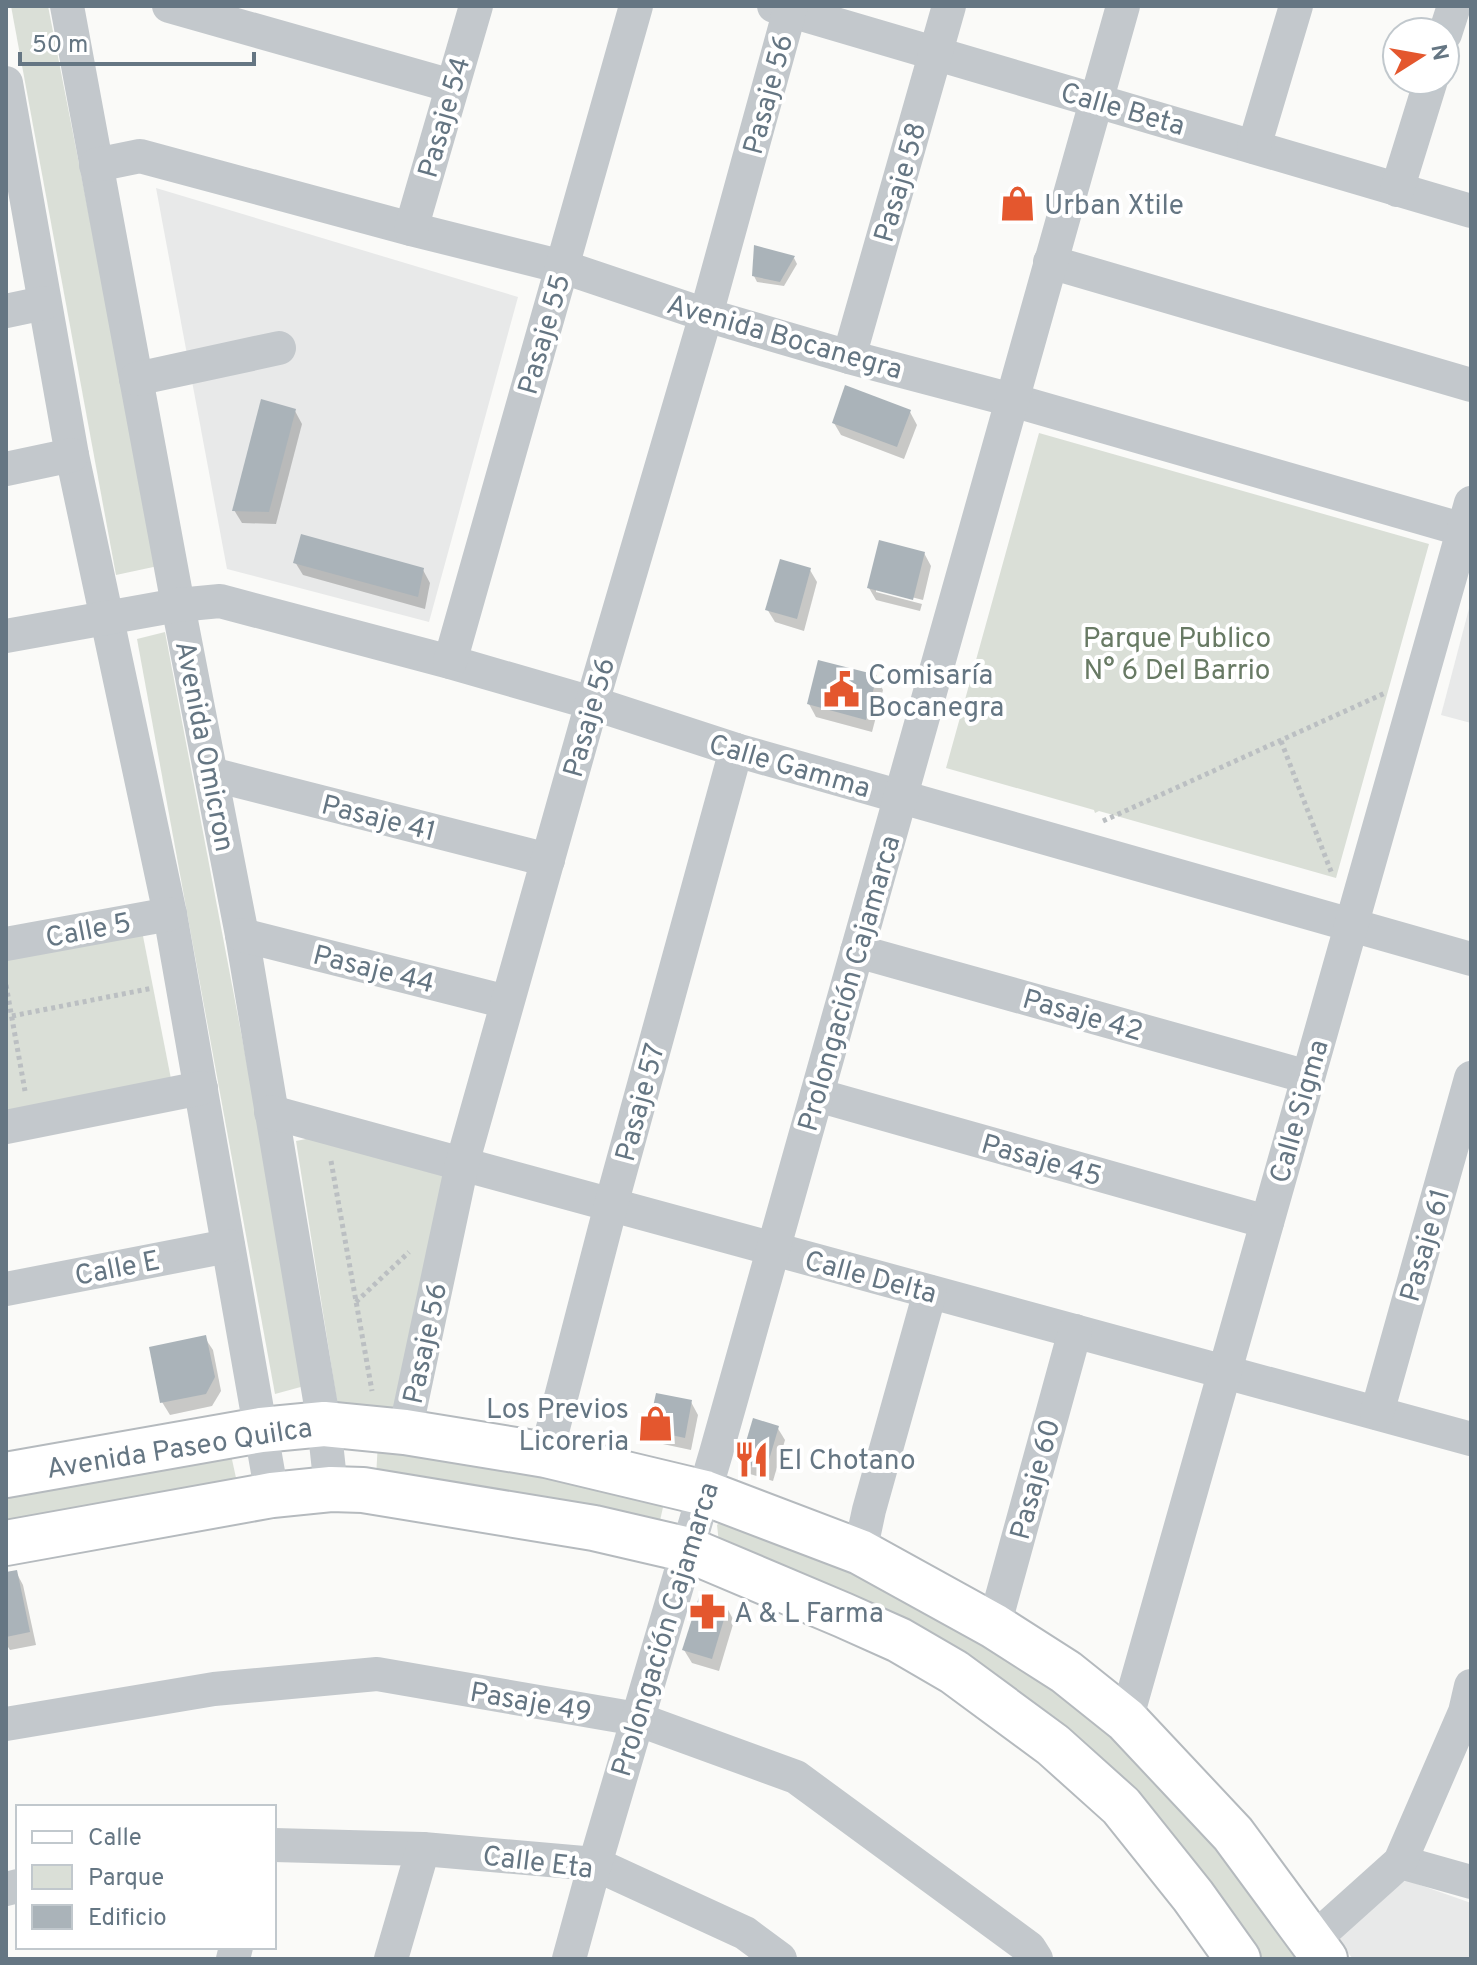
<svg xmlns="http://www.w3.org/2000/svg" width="1477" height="1965" font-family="Overpass,sans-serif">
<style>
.built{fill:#e8e9e9}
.green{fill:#dadfd7}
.shadow{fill:#0003}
.building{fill:#aab3b9}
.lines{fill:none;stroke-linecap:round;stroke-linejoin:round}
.major-casing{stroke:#b5babe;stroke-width:48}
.path{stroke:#bbbfc2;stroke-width:5;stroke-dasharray:4 4;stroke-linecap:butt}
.minor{stroke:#c3c8cc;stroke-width:34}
.major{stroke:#fff;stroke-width:44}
.labels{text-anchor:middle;stroke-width:8;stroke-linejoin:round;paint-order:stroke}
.street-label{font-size:28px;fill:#657683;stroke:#fff}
.poi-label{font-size:28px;fill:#657683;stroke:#fff;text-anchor:start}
.park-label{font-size:28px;fill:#687a64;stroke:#fff}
</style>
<rect width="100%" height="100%" fill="#fafaf8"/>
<g class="built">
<path d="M156 188 518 297 429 622 227 569Z"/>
<path d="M1471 601V723L1441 715Z"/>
<path d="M1406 1880 1471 1903V1959H1353L1335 1936Z"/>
</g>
<g class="green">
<path d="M11 6H48L158 566 116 575Z"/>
<path d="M1039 433 1429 544 1336 878 1099 811 1095 813 1094 810 946 768Z"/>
<path d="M165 632 308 1385 275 1394 137 639Z"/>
<path d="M142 931 172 1084 6 1116V958Z"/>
<path d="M321 1136 458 1173 404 1415 338 1408 296 1141Z"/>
<path d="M378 1441 666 1494 659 1525 376 1478Z"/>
<path d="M231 1455 238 1487 6 1532V1495Z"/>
<path d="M727 1515 876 1576 1052 1675 1215 1840 1301 1959H1255L1134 1792 719 1543 717 1525Z"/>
</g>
<g class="shadow">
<path d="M794 258 797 264 784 286 757 282 754 276Z"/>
<path d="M295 411 302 424 276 524 242 523 234 510Z"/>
<path d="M910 412 917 425 904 459 841 435 834 423Z"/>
<path d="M924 553 931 566 923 600 876 588V592L922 604 920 611 876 600 869 588Z"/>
<path d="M295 562 423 570 430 583 425 609 303 575Z"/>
<path d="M810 570 817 582 804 631 775 622 767 609Z"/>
<path d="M876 677 883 690 872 732 816 717 809 704Z"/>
<path d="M205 1338 213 1350 221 1391 212 1406 170 1415 162 1402Z"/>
<path d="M691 1402 698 1415 691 1450 658 1443 650 1430Z"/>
<path d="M777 1427 785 1440 773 1481 750 1474 742 1462Z"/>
<path d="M16 1572 23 1585 36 1645 10 1650 6 1644V1575Z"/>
<path d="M727 1608 734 1621 719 1671 692 1663 684 1650Z"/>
</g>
<g class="building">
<path d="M754 245 795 256 780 282 752 276Z"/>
<path d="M845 385 911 410 897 447 832 423Z"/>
<path d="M261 399 296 409 269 512 232 511Z"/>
<path d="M301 534 424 568 418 597 293 563Z"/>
<path d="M879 540 925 552 913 600 867 588Z"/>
<path d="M780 559 811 568 797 619 765 610Z"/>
<path d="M818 660 877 675 866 720 807 704Z"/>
<path d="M206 1335 215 1377 206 1394 160 1403 149 1347Z"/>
<path d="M656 1393 692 1400 685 1438 648 1430Z"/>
<path d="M753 1418 779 1426 766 1470 740 1462Z"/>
<path d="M17 1570 30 1632 6 1637V1572Z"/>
<path d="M699 1597 728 1606 712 1659 682 1650Z"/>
</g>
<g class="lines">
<defs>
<g id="major">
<path d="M6 1475 261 1430 324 1424 405 1432 546 1455 705 1493 860 1552 994 1626 1066 1672 1126 1720 1233 1834 1325 1959"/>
<path d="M6 1543 272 1495 331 1489 363 1490 594 1528 689 1550 843 1615 899 1640 954 1672 1053 1745 1121 1806 1193 1896 1238 1959"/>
</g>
</defs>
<use href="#major" class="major-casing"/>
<g class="path">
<path d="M1281 741 1332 874"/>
<path d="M1103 821 1385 693"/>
<path d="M6 985 25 1091"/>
<path d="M12 1016 153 988"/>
<path d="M331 1161 372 1391"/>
<path d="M356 1302 409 1252"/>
</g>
<g class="minor">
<path d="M67 6 178 605 242 935 324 1424 331 1489"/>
<path d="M169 6 452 86"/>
<path d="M774 6 1471 211"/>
<path d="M1445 34 1454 6"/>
<path d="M6 83 72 455 170 914 272 1495"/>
<path d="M1254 147 1296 6"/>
<path d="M96 165 140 156 411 229 563 267 706 315 849 357 1012 400 1471 532"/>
<path d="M1397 190 1431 80"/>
<path d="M411 229 476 6"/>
<path d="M1050 262 1471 385"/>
<path d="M6 311 44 303"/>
<path d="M849 357 949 6"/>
<path d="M136 379 279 348"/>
<path d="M6 469 72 455"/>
<path d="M6 636 178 605 220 601 450 662 592 703 736 750 1471 959"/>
<path d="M450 662 636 6"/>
<path d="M211 774 548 860"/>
<path d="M242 935 507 1002"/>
<path d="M6 944 170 914"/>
<path d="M857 951 1308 1077"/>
<path d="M817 1095 1267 1222"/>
<path d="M271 1112 1471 1439"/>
<path d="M6 1127 201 1088"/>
<path d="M6 1289 228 1246"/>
<path d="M1377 1413 1471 1078"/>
<path d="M405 1432 462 1164 592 703 706 315 791 6"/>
<path d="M546 1455 611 1205 736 750"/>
<path d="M860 1552 869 1510 930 1292"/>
<path d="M994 1626 1075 1331"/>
<path d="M1126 1720 1471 503"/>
<path d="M6 1724 214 1689 377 1674 637 1719 796 1777 1029 1948 1036 1959"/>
<path d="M274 1845 423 1849 595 1864 745 1933 780 1959"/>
<path d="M1400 1862 1471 1882"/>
<path d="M6 1889 18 1886"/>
<path d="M1312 1941 1400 1862 1465 1712 1471 1686"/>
<path d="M233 1959 236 1947"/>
<path d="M391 1959 423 1849"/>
<path d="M569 1959 595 1864 716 1453 1123 6"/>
</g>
<use href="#major" class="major"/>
</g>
<defs>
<symbol id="shop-bare" viewBox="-9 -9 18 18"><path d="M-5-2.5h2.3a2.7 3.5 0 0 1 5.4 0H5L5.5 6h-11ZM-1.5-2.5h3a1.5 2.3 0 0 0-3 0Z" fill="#e4572e" stroke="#fff" stroke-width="2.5" paint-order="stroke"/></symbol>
<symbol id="civic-bare" viewBox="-9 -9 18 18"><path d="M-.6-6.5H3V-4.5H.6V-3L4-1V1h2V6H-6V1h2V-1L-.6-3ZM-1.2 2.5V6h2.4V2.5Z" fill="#e4572e" stroke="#fff" stroke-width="2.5" paint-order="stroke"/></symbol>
<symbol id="restaurant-bare" viewBox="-9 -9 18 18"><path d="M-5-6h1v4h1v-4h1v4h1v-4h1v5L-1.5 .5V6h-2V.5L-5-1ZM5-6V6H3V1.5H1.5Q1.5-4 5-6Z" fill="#e4572e" stroke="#fff" stroke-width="2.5" paint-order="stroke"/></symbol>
<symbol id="pharmacy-bare" viewBox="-9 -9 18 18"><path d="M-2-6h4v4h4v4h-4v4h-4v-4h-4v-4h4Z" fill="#e4572e" stroke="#fff" stroke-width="2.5" paint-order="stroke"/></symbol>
</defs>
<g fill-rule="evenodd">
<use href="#shop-bare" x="992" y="178" width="51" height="51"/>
<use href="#civic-bare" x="816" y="664" width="51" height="51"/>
<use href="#shop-bare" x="630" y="1398" width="51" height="51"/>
<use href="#restaurant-bare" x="726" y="1434" width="51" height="51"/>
<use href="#pharmacy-bare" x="682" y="1586" width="51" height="51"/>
</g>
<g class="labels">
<g class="street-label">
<text transform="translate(767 94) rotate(-75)" y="10">Pasaje 56</text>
<text transform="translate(1123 108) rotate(16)" y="10">Calle Beta</text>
<text transform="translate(443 117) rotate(-74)" y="10">Pasaje 54</text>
<text transform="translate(899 182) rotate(-74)" y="10">Pasaje 58</text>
<text transform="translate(543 334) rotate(-74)" y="10">Pasaje 55</text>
<text transform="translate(785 336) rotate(16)" y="10">Avenida Bocanegra</text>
<text transform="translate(588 717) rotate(-74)" y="10">Pasaje 56</text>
<text transform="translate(206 746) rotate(79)" y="10">Avenida Omicron</text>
<text transform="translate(790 765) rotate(16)" y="10">Calle Gamma</text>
<text transform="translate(379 817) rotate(14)" y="10">Pasaje 41</text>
<text transform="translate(88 929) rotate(-11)" y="10">Calle 5</text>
<text transform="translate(374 968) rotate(14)" y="10">Pasaje 44</text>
<text transform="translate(848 983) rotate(-74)" y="10">Prolongación Cajamarca</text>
<text transform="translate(1083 1014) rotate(16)" y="10">Pasaje 42</text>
<text transform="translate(639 1102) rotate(-75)" y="10">Pasaje 57</text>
<text transform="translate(1298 1111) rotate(-74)" y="10">Calle Sigma</text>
<text transform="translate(1042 1159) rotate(16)" y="10">Pasaje 45</text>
<text transform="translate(1424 1245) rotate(-74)" y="10">Pasaje 61</text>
<text transform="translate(117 1267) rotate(-11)" y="10">Calle E</text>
<text transform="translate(871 1276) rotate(15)" y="10">Calle Delta</text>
<text transform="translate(424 1343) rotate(-78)" y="10">Pasaje 56</text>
<text transform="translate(179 1447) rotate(-9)" y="10">Avenida Paseo Quilca</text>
<text transform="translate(1034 1479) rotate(-75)" y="10">Pasaje 60</text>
<text transform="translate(664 1629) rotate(-73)" y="10">Prolongación Cajamarca</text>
<text transform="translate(531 1701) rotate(10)" y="10">Pasaje 49</text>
<text transform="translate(538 1861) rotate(7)" y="10">Calle Eta</text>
</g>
<g class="poi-label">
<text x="1044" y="214">Urban Xtile</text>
<text x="868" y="684">Comisaría<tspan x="868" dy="32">Bocanegra</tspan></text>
<text x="629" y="1418" text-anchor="end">Los Previos<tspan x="629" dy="32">Licoreria</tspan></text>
<text x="778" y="1469">El Chotano</text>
<text x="734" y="1622">A &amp; L Farma</text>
</g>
<g class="park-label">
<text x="1177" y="647">Parque Publico<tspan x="1177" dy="32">N° 6 Del Barrio</tspan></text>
</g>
</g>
<rect width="1477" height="1965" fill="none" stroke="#657683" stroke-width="16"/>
<rect x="16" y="1805" width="260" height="144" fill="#ffffff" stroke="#c1c8cd" stroke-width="2"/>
<rect x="32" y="1831" width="40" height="12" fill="#ffffff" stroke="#c1c8cd" stroke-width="2"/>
<text x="88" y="1845" font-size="24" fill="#657683">Calle</text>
<rect x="32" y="1865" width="40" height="24" fill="#dadfd7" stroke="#c1c8cd" stroke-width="2"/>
<text x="88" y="1885" font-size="24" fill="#657683">Parque</text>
<rect x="32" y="1905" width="40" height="24" fill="#aab3b9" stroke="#c1c8cd" stroke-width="2"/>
<text x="88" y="1925" font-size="24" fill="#657683">Edificio</text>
<g transform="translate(1421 56) rotate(79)"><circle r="38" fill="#ffffff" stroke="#c1c8cd" stroke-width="2"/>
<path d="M0-6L14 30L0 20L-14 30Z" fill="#e4572e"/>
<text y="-12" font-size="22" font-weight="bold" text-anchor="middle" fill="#657683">N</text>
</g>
<path d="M20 52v12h234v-12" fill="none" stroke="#657683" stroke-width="4"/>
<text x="32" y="52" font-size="24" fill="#657683" stroke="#ffffff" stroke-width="6" paint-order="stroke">50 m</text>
</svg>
